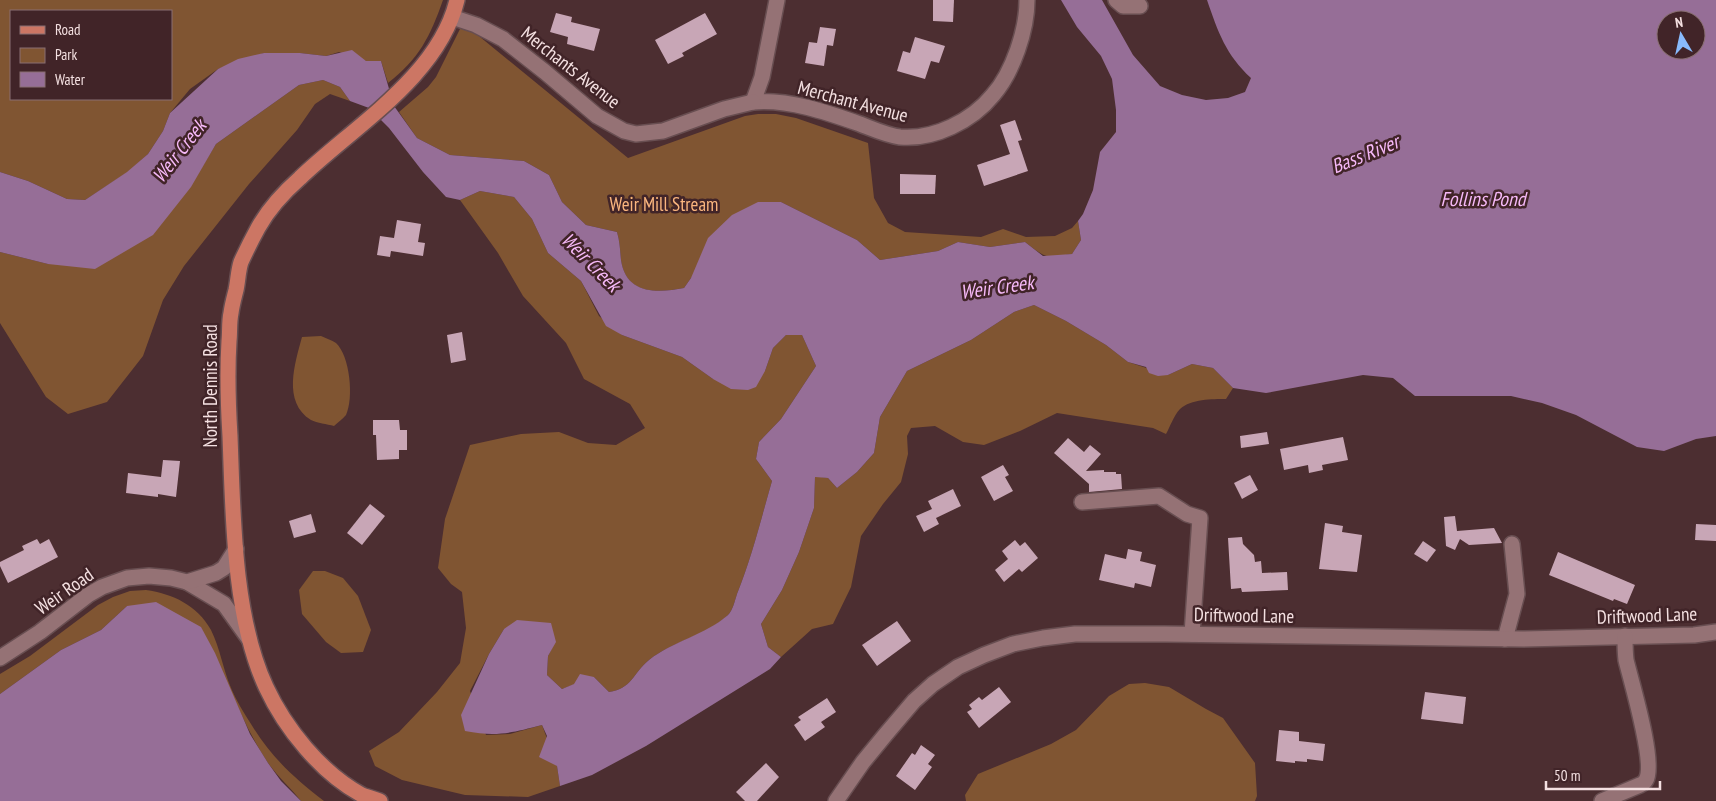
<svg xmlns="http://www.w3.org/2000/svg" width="1716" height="801" font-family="'PT Sans Narrow',sans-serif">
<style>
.green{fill:#805532;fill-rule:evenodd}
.water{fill:#966e97;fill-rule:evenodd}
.building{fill:#c8a6b6}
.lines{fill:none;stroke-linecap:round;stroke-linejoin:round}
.minor-casing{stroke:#684e51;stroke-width:18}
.major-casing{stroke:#684e51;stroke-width:18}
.minor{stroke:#957275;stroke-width:15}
.major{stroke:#cc7664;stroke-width:15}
.labels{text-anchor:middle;stroke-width:5;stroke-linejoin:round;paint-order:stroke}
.street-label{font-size:19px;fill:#f4e0e1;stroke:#412428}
.park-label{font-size:19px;fill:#fab57e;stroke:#412428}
.water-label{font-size:20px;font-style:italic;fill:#f6b9f8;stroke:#412428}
</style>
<rect width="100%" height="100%" fill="#4c2e31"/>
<g class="green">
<path d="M0 0H443C430 37 419 59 388 83L381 61H366L339 52 326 56 300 53H264L218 69 190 89 170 113 163 131 148 154 128 172 85 200 67 199 28 181 0 172ZM11 11H171V99H11Z"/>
<path d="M463 23 628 158 745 116 758 114H776L796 118 868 143 874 198 888 223 905 232 981 237 1003 229 1026 237 1055 236 1072 228 1078 221 1081 240 1072 254C1045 258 1047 259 1025 242L990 247 958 242 938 251 880 260 857 240 781 202 691 278 684 288C657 293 626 295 621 260 620 250 620 242 617 232L586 225 562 202 549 175 524 161 450 155 417 138 399 112 428 87 436 77Z"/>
<path d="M323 80 340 87 350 101 330 94 315 104 297 130 249 184 184 266 163 300 143 356 107 402 68 414 46 397 0 323V252L48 264 190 187 216 144 299 85Z"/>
<path d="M480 191 514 197 532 219 548 253 581 281 599 316 622 335 682 357 713 379 765 371 773 348 786 335H802L816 366 781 419 759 442 756 459 772 481C761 519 752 557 737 594 735 600 733 610 728 615 706 636 673 641 649 660 633 673 632 689 609 692L594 677 562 689 547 675 548 656 555 642 504 629 489 654 470 691 486 735 510 734 542 725 557 766 560 786 528 797 465 795 402 780 375 766 369 751 399 732 437 692 460 663 466 628 462 592 451 584 438 568 445 519 470 445 521 434 559 432 588 443 616 445 645 428 630 404 584 379 566 343 523 296 498 253 460 200Z"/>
<path d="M1034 305 1066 321 1106 345 1128 362 1168 375 1192 364 1213 368 1233 388 1226 399C1212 399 1191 399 1180 409 1174 415 1170 427 1166 434L1153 428 1057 413 1020 431 984 445 963 442 935 426 911 428 907 436 908 454 901 482 883 504 861 536 851 587 833 624 812 629 781 657 768 647 761 624 782 590 799 552 814 508 815 476 828 478 837 488 857 472 874 453 880 417 907 371 971 340 1014 312Z"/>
<path d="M321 336C325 338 332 340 336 343 350 356 354 398 346 415 343 419 338 422 334 426 327 424 317 423 311 420 282 402 295 363 302 337Z"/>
<path d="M313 571H325L343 578 358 596 371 630 363 652 341 653 326 642 302 614 299 590Z"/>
<path d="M146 590C173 594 197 605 211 630 220 648 223 669 231 688 236 700 244 713 251 724 271 757 294 778 324 801H301C291 788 278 777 268 763 240 721 225 672 201 628L127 606 101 630 61 650 0 694V674L30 656 98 605 113 597 130 591Z"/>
<path d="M1145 683 1169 687 1206 709 1223 718 1255 763 1257 796 1255 801H966L965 795 978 774 1051 744 1076 730 1109 696 1129 684Z"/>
</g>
<g class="water">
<path d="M1061 0H1102L1133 55 1160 86 1182 95 1206 100 1228 98 1245 92 1251 78C1226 55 1218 32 1207 0H1716V436L1696 439 1664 451 1637 447 1576 415 1542 403 1511 396H1415L1393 378 1363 375 1266 393 1233 388 1213 368 1192 364 1168 375 1158 376 1149 373 1146 367 1128 362 1106 345 1066 321 1034 305 1014 312 971 340 907 371 880 417 874 453 857 472 837 488 828 478 815 477 814 508 799 552 782 590 761 624 768 647 781 657 770 669 646 746 592 775 560 786 557 766 539 757 547 736 542 725C511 733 497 737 465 731L461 715 489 654 504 629 517 620 551 623 556 642 548 656 547 675 562 689 574 684 580 674 594 677 609 692C632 689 633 673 649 660 673 641 705 635 728 615 733 610 735 600 737 594 752 557 761 519 772 481L756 459 759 442 781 419 816 366 802 335H786L773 348 765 371 756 387 748 390 731 389 713 379 682 357 622 335 606 326 581 281 548 253 532 219 514 197 480 191 460 200 446 197 423 172 389 128 369 108 350 101 340 87 323 80 299 85 216 144 191 187 153 235 95 269 48 264 0 252V172L28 181 67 199 85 200 127 172 148 154 163 131 170 113 218 69 238 59 264 53H300L326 56 352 50 366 61H381L394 106 417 138 450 155 524 161 549 175 562 202 586 225 617 232C620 242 620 250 621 260 626 295 658 293 684 288L691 278 708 238 732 215 758 202H781L857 240 880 260 938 251 958 242 990 247 1025 242 1043 256 1072 254 1081 240 1078 221 1083 214 1093 190 1100 152 1116 132V110L1112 79 1101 56 1077 27ZM1666 20H1696V50H1666Z"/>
<path d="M156 602 201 627 215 653 250 734 268 763 281 781 301 801H0V694L61 650 101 630 127 606Z"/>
</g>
<g class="building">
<path d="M933 0H954L953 22 933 21Z"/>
<path d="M556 13 572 17 571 22 600 29 594 51 567 44 568 37 550 32Z"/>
<path d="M705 13 717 34 682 53 684 56 668 64 655 40Z"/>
<path d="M820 27 836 29 833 46 827 45 824 66 805 63 809 42 817 43Z"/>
<path d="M915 37 945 46 939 63 931 61 925 79 897 71 903 51 910 53Z"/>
<path d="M1015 120 1022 140 1018 141 1028 171 984 186 977 165 1010 154 1000 125Z"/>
<path d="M900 174 936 175 935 194H900Z"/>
<path d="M397 220 421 224 418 242 425 243 423 256 391 251 390 257 377 255 380 236 394 238Z"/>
<path d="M462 332 466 360 451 363 447 335Z"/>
<path d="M373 420H399L400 430H407V450H399V459L377 460 376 435H373Z"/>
<path d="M1267 432 1269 444 1241 448 1240 436Z"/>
<path d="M1343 437 1348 460 1322 465 1323 470 1309 473 1308 465 1284 470 1280 449Z"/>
<path d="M1068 438 1084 452 1090 445 1101 454 1086 471 1104 470V472H1116V474H1121L1122 489 1089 492V484L1054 453Z"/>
<path d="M163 460 180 461 176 497 158 494V497L126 493 128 473 161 477Z"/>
<path d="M1003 465 1009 475 1005 477 1013 491 994 501 981 477Z"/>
<path d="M1250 475 1258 490 1242 499 1234 483Z"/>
<path d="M953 489 961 506 936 518 939 524 924 532 916 516 932 509 928 501Z"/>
<path d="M370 504 385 516 362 545 347 533Z"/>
<path d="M311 514 316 532 294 538 289 521Z"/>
<path d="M1455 516 1457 531 1494 528 1502 543 1469 545 1460 539 1455 550 1446 546 1444 517Z"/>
<path d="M1325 523 1343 526 1342 532 1362 535 1357 572 1319 569Z"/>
<path d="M1696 524 1716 525V541L1695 540Z"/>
<path d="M1242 537 1243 544 1254 555 1255 562 1261 561 1262 573 1287 572 1288 590 1242 592 1241 588 1231 589 1228 538Z"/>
<path d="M37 539 40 544 49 539 58 557 8 583 0 566V562L24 550 22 546Z"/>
<path d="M1015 540 1020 546 1025 542 1038 558 1022 572 1019 569 1004 582 995 570 1008 559 1002 551Z"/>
<path d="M1423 541 1436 550 1427 562 1414 554Z"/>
<path d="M1128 549 1142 552 1140 561 1156 565 1151 587 1135 583 1134 588 1099 580 1105 554 1126 559Z"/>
<path d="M1558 552 1635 585 1627 604 1614 599 1613 601 1549 575Z"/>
<path d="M897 621 911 641 877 666 862 645Z"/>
<path d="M999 687 1011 702 979 728 967 712 972 709 969 705 979 697 982 700Z"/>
<path d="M1425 692 1466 697 1463 724 1421 719Z"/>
<path d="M827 698 836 712 821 722 825 727 805 741 794 725 801 720 798 717Z"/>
<path d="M1279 730 1299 732V741L1325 744 1323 761 1307 759V762L1295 761V763L1276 761Z"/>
<path d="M921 745 935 755 928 764 932 767 915 790 896 776 912 753 915 755Z"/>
<path d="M766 763 779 777 757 801H745L736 792Z"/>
</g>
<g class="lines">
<defs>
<g id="minor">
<path d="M777 0 762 77 753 102C789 99 826 112 860 124 873 129 886 135 900 137 934 140 972 121 993 95 1013 72 1027 30 1027 0"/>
<path d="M1116 0 1123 6H1140"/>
<path d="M452 17 476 25 503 39 545 72 597 116 624 131 636 134 663 131 724 109 753 102"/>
<path d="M1082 502 1159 496 1187 514 1200 518 1192 634"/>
<path d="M187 582 224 604 249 639"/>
<path d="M1505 639 1517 594 1512 544"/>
<path d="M0 658 40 632 88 595 102 587 127 578 149 576 171 578 187 582 216 573 224 568 236 549"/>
<path d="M836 801 863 762 886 734 914 701 933 684 958 667 984 655 1013 644 1043 638 1075 634H1165L1523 639 1694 635 1716 632"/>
<path d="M1602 801 1640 785C1642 784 1645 782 1646 780 1656 763 1631 681 1626 660 1625 652 1625 644 1625 636"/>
</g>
<path id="major" d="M380 801C374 799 367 797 362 795 321 773 285 728 266 687 233 616 233 513 230 436 228 404 227 373 229 341 230 332 229 322 231 313 232 305 234 298 236 290 238 281 238 271 241 262 246 251 252 239 258 228 269 208 283 193 300 178 353 127 439 76 457 0"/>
</defs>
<use href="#minor" class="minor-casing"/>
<use href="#major" class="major-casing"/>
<use href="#minor" class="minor"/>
<use href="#major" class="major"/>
</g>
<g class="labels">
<g class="street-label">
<text transform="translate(571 67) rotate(38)" y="7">Merchants Avenue</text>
<text transform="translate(853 101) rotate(15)" y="7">Merchant Avenue</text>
<text transform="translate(210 386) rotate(-90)" y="7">North Dennis Road</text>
<text transform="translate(64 591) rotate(-35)" y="7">Weir Road</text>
<text transform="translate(1244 615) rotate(1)" y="7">Driftwood Lane</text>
<text transform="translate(1647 615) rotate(-2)" y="7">Driftwood Lane</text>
</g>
<g class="park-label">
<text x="664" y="211">Weir Mill Stream</text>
</g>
<g class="water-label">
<text transform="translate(179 151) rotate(-52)" y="7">Weir Creek</text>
<text transform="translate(1365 154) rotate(-22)" y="7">Bass River</text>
<text x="1483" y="206">Follins Pond</text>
<text transform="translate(591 262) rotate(45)" y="7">Weir Creek</text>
<text transform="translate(997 287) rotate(-8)" y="7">Weir Creek</text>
</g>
</g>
<rect x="10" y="10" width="162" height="90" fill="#412428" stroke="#896f72"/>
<rect x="20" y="26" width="25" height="8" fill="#cc7664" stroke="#896f72"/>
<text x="55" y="35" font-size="15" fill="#f4e0e1">Road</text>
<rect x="20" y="48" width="25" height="15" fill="#805532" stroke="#896f72"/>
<text x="55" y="60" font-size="15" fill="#f4e0e1">Park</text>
<rect x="20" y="72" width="25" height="15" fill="#966e97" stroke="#896f72"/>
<text x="55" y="85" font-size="15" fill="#f4e0e1">Water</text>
<g transform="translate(1681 35) rotate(351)"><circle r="24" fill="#412428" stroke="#896f72"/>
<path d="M0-4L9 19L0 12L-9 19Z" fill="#88bafc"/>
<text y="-8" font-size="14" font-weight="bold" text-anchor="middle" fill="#f4e0e1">N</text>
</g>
<path d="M1546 781v8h114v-8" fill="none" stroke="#f4e0e1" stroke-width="2.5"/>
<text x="1554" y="781" font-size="15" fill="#f4e0e1" stroke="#412428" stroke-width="4" paint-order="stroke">50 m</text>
</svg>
